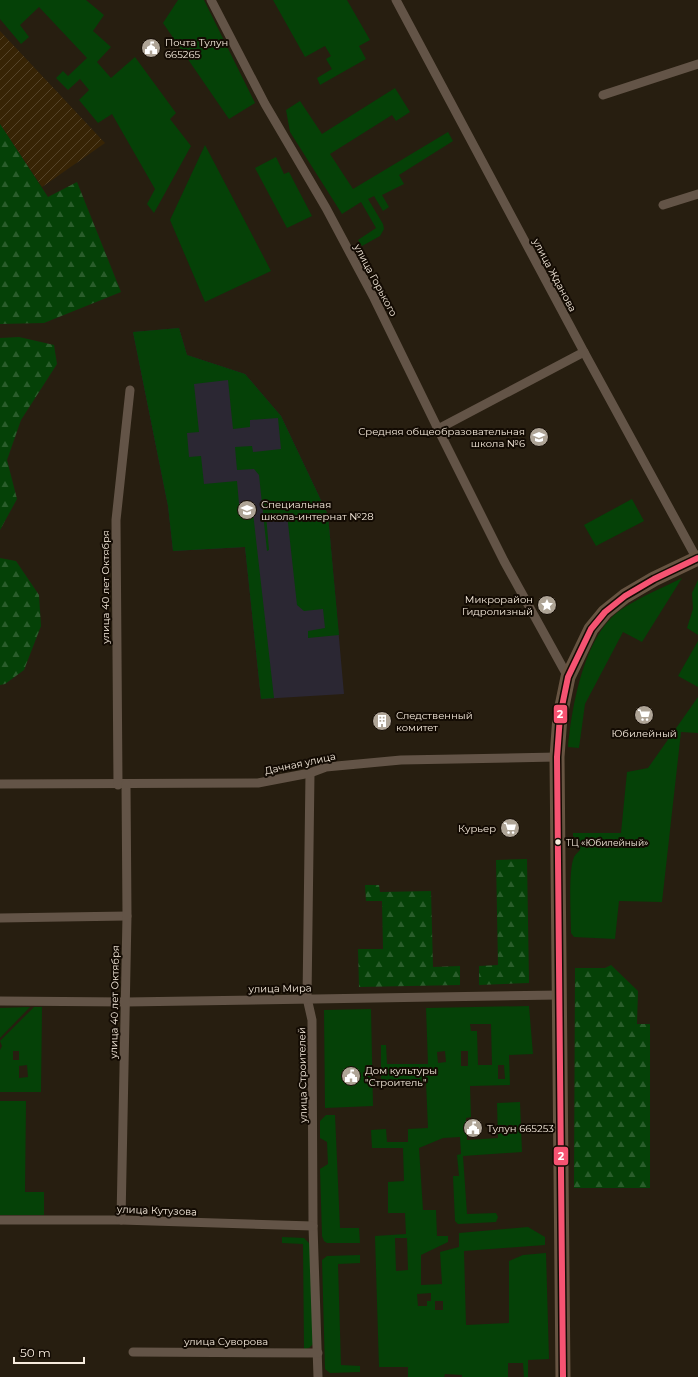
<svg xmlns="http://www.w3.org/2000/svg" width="698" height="1377" font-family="Montserrat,sans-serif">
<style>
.industrial{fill:url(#industrial-furrows)}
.education{fill:#2b2733}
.green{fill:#054107;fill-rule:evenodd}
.forest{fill:url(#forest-firs)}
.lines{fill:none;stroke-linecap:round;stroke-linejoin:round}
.minor{stroke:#635447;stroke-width:9}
.trunk{stroke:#675442;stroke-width:15}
.bus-1-casing{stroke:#130b03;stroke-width:9}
.bus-1{stroke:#f65372;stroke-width:6}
.bus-dot{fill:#f7ecde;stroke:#130b03;stroke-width:1.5}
.labels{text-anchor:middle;stroke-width:4;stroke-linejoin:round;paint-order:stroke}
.bus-label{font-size:9px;fill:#f7ecde;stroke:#130b03;text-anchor:start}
.poi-label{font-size:10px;fill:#f7ecde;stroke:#130b03;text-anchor:start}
.street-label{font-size:10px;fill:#f7ecde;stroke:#130b03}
.line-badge{stroke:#130b03;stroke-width:1.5}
.badge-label{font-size:11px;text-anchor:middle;font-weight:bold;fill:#fff}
</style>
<defs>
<pattern id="industrial-furrows" width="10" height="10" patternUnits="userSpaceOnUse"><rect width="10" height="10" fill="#372405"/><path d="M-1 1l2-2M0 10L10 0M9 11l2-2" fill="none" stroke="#554429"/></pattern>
<pattern id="forest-firs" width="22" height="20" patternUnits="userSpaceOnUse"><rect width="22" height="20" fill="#054107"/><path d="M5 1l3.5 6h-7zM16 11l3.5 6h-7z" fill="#2a5d2b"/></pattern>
</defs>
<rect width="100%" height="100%" fill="#271e10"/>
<path class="industrial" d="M0 31 105 143 42 187 0 124Z"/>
<path class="education" d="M179 328 187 355 245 374 281 416 328 515 344 694 261 699 245 547 173 551 168 506 133 332Z"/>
<g class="green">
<path d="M0 0H86L104 15 93 31 111 47 97 62 111 78 135 57 176 113 170 119 191 146 154 213 147 204 155 189 112 114 98 123 79 100 89 90 80 79 68 90 56 78 63 71 68 76 87 58 39 7 20 25 29 37 21 44 0 19Z"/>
<path d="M178 0H204L255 103 229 119 163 23Z"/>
<path d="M273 0H347L370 40 359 46 366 59 320 85 317 78 332 69 326 59 331 56 325 46 305 57Z"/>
<path d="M395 88 410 112 396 121 392 115 330 154 353 189 448 132 453 141 399 175 404 184 382 195 389 207 383 211 374 196 368 199 383 224 384 229 380 236 362 246 358 240 376 228 361 202 342 214 290 132 286 110 300 101 322 134Z"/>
<path d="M205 145 271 271 205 302 170 220Z"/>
<path d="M276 157 284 174 289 172 312 216 287 228 255 168Z"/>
<path d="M179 328 187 355 245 374 281 416 328 515 339 635 308 638V631L325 628 323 609 304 611 297 605 287 514 266 515 269 550 267 551 259 475 254 469 237 470 235 447 252 446 253 452 281 449 278 418 250 420V427L233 429 228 380 194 384 199 432 187 433 189 457 201 456 204 484 237 481 239 504H252L274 698 261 699 245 547 173 551 168 506 133 332Z"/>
<path d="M632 499 644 521 596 546 584 525Z"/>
<path d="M682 578 642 642 623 632 585 704 579 748 568 747C572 706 584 634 622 609 640 597 662 588 682 578Z"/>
<path d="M698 580V635L687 628 693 609 692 593Z"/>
<path d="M698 641V687L678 676Z"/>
<path d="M698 697V733L681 732 662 902 619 901 615 939 574 937 571 933C571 916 568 871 574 857 575 855 578 852 580 850V841L573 836V833H621L627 772 648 768Z"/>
<path d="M529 1006 533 1054 509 1055 510 1085 470 1086 471 1117 466 1118 467 1140 498 1138 497 1103 520 1102 522 1152 463 1156 467 1214 496 1213 498 1217 496 1222 458 1224 455 1221 453 1176H459L457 1155 461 1154 460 1137 443 1138 419 1148 423 1210H436L437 1236H448V1242L421 1255V1285L442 1284 440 1252 459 1247V1233L528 1227 545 1237V1245L464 1251 466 1325 509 1323V1261L523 1255 546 1253 549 1359 528 1360V1377H524L523 1363H508V1377H462V1375L445 1374 444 1377H408V1367H379L375 1236 406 1234 405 1213H388V1182L404 1181 403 1148H372L371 1130 386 1129 387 1142H408V1129L428 1128 426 1082 381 1084V1045H386L387 1064H428L426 1008ZM470 1024H491L492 1065H478L477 1031H471ZM445 1051 446 1062 438 1063 437 1052ZM461 1051H468V1066H461ZM498 1065H504L505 1079H498ZM395 1238H407L408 1270 396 1271ZM431 1293V1301H427V1306H418L417 1294ZM435 1301H443V1310H435Z"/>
<path d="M30 1007 0 1038V1008Z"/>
<path d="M34 1007H42L41 1092H0V1050L2 1046 0 1041ZM13 1051H19V1060H13ZM27 1065 28 1077 19 1078V1066Z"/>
<path d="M371 1009 373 1106 325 1108 324 1010Z"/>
<path d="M0 1101H26L25 1192H44V1215H0Z"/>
<path d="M326 1115H335L340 1228H359L360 1243H327L324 1241 322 1236 320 1169 328 1164 327 1142 320 1138V1121Z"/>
<path d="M282 1237 304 1238 311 1245 313 1344 309 1348 304 1349 303 1244 282 1243Z"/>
<path d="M360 1255V1263L338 1264 341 1365 360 1366V1372L330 1373 325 1369 322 1260 327 1256Z"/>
</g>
<g class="forest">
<path d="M0 124 48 197 77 182 121 292 44 323 0 324Z"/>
<path d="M19 337 54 345 57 364 21 420 7 460 17 499 0 530V338Z"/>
<path d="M0 558 16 561 39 595 41 626 24 670 5 684 0 685Z"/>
<path d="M527 859 529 983 479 985V966L498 965 496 860Z"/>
<path d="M365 885H379L380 892 431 891 433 967 460 966V985L359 987 358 949H383L382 901H366Z"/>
<path d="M611 965 638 991 637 1024H650V1188H574L575 968H605Z"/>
</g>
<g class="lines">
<g class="minor">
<path d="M211 0 265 104 326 208 374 298 438 429 584 352"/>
<path d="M396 0 584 352 697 559"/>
<path d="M603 95 698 64"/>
<path d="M663 205 698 194"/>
<path d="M438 429 504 561 568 677"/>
<path d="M310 773 307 998 312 1020 313 1226 318 1377"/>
<path d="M0 784 258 783 310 773 326 767 401 760 557 757"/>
<path d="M118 785 116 520 130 390"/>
<path d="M0 918 127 916"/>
<path d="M0 1001 126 1002 560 995"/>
<path d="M0 1220H121L313 1226"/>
<path d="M121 1220 127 916 126 784"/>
<path d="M133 1352 318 1353"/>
</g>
<path class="trunk" d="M563 1377 557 757 560 716 568 677 591 629 605 612 625 596 654 579 698 558"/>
<defs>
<path id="bus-1" d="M563 1377 557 757 560 716 568 677 591 629 605 612 625 596 654 579 698 558"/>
</defs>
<use href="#bus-1" class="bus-1-casing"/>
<use href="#bus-1" class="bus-1"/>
</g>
<defs>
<symbol id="civic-disc" viewBox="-11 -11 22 22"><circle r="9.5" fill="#aea496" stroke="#130b03"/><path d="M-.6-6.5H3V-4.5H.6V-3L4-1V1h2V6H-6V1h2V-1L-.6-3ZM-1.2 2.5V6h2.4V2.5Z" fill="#fff"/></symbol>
<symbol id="school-disc" viewBox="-11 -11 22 22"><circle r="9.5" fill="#aea496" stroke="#130b03"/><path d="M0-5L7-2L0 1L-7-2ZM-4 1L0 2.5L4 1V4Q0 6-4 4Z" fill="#fff"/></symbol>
<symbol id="sight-disc" viewBox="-11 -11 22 22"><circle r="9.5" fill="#aea496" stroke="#130b03"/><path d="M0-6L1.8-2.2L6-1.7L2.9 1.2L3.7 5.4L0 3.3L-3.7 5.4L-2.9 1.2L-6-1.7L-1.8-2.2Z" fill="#fff"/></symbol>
<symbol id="supermarket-disc" viewBox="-11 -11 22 22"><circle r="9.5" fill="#aea496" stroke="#130b03"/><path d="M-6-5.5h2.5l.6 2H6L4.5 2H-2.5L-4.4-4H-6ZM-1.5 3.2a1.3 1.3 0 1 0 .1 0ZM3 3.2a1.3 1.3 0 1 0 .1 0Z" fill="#fff"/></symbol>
<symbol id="building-disc" viewBox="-11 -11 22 22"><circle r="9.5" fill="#aea496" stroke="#130b03"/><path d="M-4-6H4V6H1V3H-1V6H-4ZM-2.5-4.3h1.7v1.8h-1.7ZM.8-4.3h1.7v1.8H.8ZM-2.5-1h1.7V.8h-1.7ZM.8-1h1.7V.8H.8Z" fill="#fff"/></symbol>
</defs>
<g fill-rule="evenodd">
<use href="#civic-disc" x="140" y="37" width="22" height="22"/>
<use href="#school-disc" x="528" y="426" width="22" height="22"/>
<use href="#school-disc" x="236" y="499" width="22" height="22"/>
<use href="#sight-disc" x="536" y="594" width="22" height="22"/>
<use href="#supermarket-disc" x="633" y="704" width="22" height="22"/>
<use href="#building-disc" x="371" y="710" width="22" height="22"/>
<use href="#supermarket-disc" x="499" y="817" width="22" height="22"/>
<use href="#civic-disc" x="340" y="1065" width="22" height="22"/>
<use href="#civic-disc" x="462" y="1117" width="22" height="22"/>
</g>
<circle class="bus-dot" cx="558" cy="842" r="3.5"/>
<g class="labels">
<g class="bus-label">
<text x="566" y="846">ТЦ «Юбилейный»</text>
</g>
<g class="poi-label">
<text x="165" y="46">Почта Тулун<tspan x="165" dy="12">665265</tspan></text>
<text x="525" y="435" text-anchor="end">Средняя общеобразовательная<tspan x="525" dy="12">школа №6</tspan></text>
<text x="261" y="508">Специальная<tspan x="261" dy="12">школа-интернат №28</tspan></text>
<text x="533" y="603" text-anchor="end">Микрорайон<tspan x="533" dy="12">Гидролизный</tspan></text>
<text x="396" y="719">Следственный<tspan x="396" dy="12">комитет</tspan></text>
<text x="644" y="737" text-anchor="middle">Юбилейный</text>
<text x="496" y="832" text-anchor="end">Курьер</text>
<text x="365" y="1074">Дом культуры<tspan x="365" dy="12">"Строитель"</tspan></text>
<text x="487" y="1132">Тулун 665253</text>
</g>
<g class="street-label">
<text transform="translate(555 275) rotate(62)" y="4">улица Жданова</text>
<text transform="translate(376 280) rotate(62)" y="4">улица Горького</text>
<text transform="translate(105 587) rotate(-90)" y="4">улица 40 лет Октября</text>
<text transform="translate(300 763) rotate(-12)" y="4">Дачная улица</text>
<text transform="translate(280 988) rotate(-1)" y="4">улица Мира</text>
<text transform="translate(114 1002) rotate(-89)" y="4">улица 40 лет Октября</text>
<text transform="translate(302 1075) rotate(-91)" y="4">улица Строителей</text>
<text transform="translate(157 1210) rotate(2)" y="4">улица Кутузова</text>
<text x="226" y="1345">улица Суворова</text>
</g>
</g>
<g class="line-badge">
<rect x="553" y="704" width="15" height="20" rx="4" fill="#f65372"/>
<rect x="553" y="1146" width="16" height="20" rx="4" fill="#f65372"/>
</g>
<g class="badge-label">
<text x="560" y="718">2</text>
<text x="561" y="1160">2</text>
</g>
<path d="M14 1357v6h70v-6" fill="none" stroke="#f7ecde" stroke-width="2"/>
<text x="20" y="1357" font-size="12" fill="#f7ecde" stroke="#130b03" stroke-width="3" paint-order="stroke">50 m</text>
</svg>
